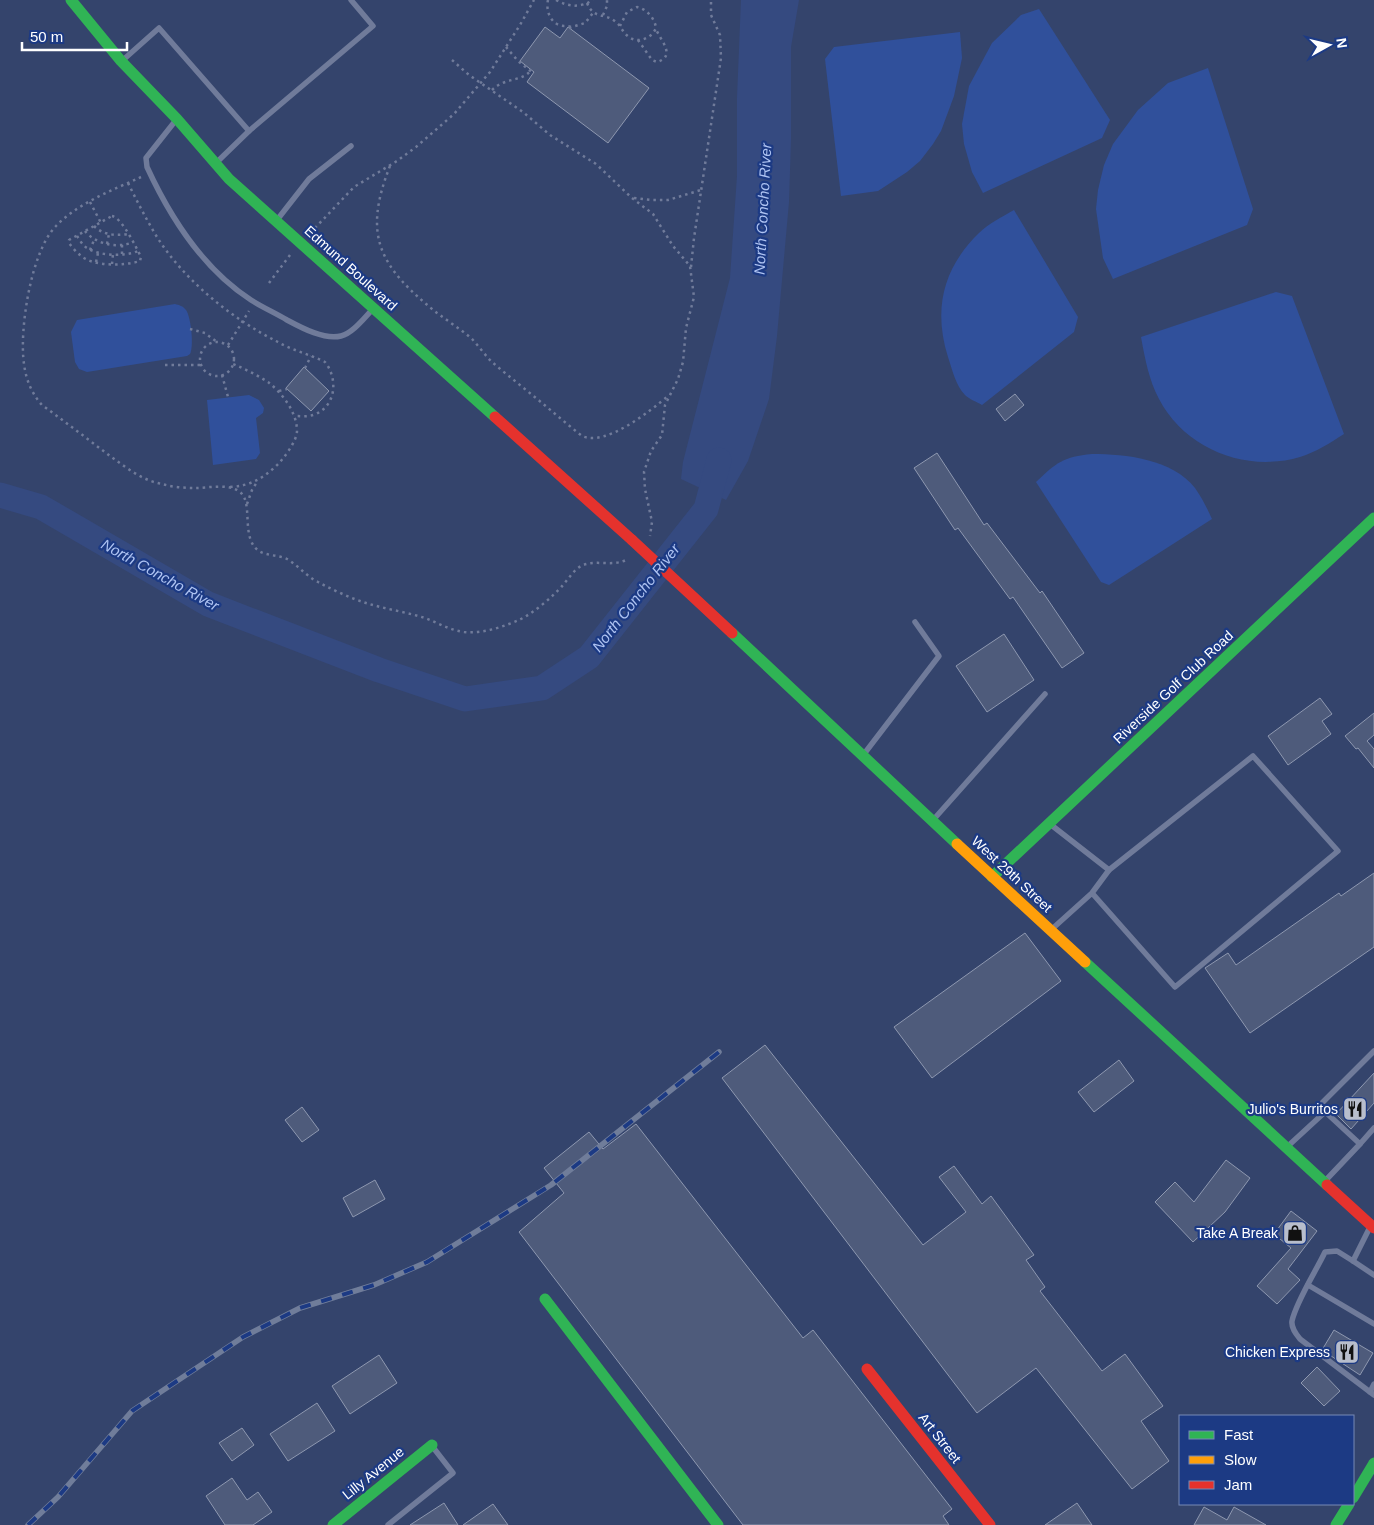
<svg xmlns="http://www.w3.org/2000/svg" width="1374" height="1525" font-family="Arial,sans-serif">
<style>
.green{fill:#30509b}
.water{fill:#354a80}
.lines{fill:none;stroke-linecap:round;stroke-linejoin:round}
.river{stroke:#354a80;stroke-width:25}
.building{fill:#4e5b7b;stroke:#8e98b0}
.path{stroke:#707b9a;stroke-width:2.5;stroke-dasharray:2.5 4;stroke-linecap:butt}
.lane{stroke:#707b9a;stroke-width:5.5}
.fast{stroke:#30b455;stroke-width:11}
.slow{stroke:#ff9f0a;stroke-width:11}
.jam{stroke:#e5322d;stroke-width:11}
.rail-casing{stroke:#707d9a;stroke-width:5.5}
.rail{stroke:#1c3a84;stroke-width:4;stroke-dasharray:11;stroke-linecap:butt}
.jam-bridge{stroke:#e5322d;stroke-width:11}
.labels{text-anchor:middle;stroke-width:4.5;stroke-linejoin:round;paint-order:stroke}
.street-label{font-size:14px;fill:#fff;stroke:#1c3a84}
.poi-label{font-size:14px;fill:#fff;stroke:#1c3a84;text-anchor:end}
.water-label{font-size:15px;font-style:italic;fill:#aec3f2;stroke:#1c3a84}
</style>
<rect width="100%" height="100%" fill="#34446c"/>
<g class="green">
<path d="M1039 9 1110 120 1102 138 983 193 972 172 964 144 962 124 969 86 992 43 1021 15Z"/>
<path d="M960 32 962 58 954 96 941 131 933 144 920 161 907 172 878 191 841 196 825 59 834 47Z"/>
<path d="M1208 68 1253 209 1247 225 1113 279 1103 258 1096 209 1098 190 1104 165 1113 144 1138 110 1168 83Z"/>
<path d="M1014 210 1078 317 1074 332 982 405C977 402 969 399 965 395 956 386 952 369 948 357 933 309 943 268 979 233 989 223 1002 217 1014 210Z"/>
<path d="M1276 292 1292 296 1344 434C1330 443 1316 452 1300 457 1246 473 1185 449 1159 399 1149 380 1145 359 1141 337Z"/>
<path d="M175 304C179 305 183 306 186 310 191 317 194 346 190 354L187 356 87 372 79 369 75 362 71 332 77 320Z"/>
<path d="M249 395 259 400 264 408 263 413 256 418 260 453 256 459 213 465 207 400Z"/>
<path d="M1092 454C1126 454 1172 459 1195 488 1202 498 1207 508 1212 519L1109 585 1101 582 1036 482C1057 462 1063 457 1092 454Z"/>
</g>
<path class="water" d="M741 0H799L791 47V139L789 202 777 336 769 399 748 461 726 500 681 479 683 462 730 278 737 176V98Z"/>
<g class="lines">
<path class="river" d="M0 495 41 507 208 604 379 670 465 699 542 688 589 657 706 509 719 460"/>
</g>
<g class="building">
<path d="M545 27 560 38 568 27 649 88 608 143 527 82 534 72 520 61Z"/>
<path d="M304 367 329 391 311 411 286 388Z"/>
<path d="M1015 394 1024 405 1005 421 996 409Z"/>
<path d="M937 453 984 525 987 523 1040 593 1042 591 1084 653 1062 668 1013 597 1010 599 958 528 955 530 914 468Z"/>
<path d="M1004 634 1034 680 987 712 956 666Z"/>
<path d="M1320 698 1332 714 1322 721 1331 734 1288 765 1268 736Z"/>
<path d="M1374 713V735L1367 741 1374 749V768L1358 748 1356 749 1345 736Z"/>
<path d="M1374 873V947L1250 1033 1205 968 1228 953 1236 965 1339 893 1341 896Z"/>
<path d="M1025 933 1061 981 932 1078 894 1027Z"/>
<path d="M765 1045 923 1245 966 1212 939 1177 954 1166 982 1204 991 1196 1034 1255 1026 1260 1045 1287 1040 1291 1102 1371 1125 1354 1163 1406 1141 1421 1169 1461 1132 1489 1036 1368 977 1413 722 1078Z"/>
<path d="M1119 1060 1134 1081 1094 1112 1078 1092Z"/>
<path d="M1374 1073V1103L1351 1129 1336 1114Z"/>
<path d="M302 1107 319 1130 302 1142 285 1120Z"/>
<path d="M636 1124 803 1338 813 1330 952 1509 943 1516 949 1525H743L519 1232 564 1193 544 1168 589 1132 603 1149Z"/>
<path d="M1226 1160 1250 1178 1225 1212 1193 1242 1155 1202 1175 1182 1194 1202Z"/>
<path d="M375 1180 385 1199 353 1217 343 1198Z"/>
<path d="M1291 1211 1317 1231 1288 1269 1300 1280 1277 1304 1257 1286 1291 1248 1274 1234Z"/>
<path d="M1334 1330 1373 1353 1360 1375 1322 1350Z"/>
<path d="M379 1355 397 1383 350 1414 332 1386Z"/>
<path d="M1317 1367 1340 1391 1324 1406 1301 1383Z"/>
<path d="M317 1403 335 1431 288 1461 270 1434Z"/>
<path d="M242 1428 254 1445 232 1461 219 1443Z"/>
<path d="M232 1478 247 1500 258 1492 272 1512 253 1525H225L206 1496Z"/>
<path d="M444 1503 458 1525H410Z"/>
<path d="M1077 1503 1092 1525H1045Z"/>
<path d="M493 1504 508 1525H463Z"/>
<path d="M1204 1507 1227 1520 1234 1507 1266 1525H1194Z"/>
</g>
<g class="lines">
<g class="path">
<path d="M548 0C546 9 549 21 559 25 563 27 567 25 571 27"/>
<path d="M556 0C569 7 580 8 593 0"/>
<path d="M587 3C594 20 604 12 616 22 621 26 623 33 629 37 638 44 652 38 656 28 655 19 647 9 637 7L627 12 620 26"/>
<path d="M603 15 607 6V0"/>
<path d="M569 28 585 23 593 13"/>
<path d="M638 40 652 60 657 62C677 56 660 40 656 29"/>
<path d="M506 47 518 61 533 73"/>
<path d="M452 60 469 75 523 112 550 135 596 164 632 198 653 214 673 246 690 266 694 297 686 328 683 362 678 379 665 405 662 435 651 451 644 472 645 489 652 522 650 536"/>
<path d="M492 90C505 77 523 82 531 70"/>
<path d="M390 166C362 237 380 267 437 313 448 321 460 329 471 338 478 345 484 354 491 361 502 371 514 380 526 390 545 405 563 421 582 436 606 447 650 411 668 396"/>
<path d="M141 177C113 190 78 203 56 226 31 251 19 330 24 364 26 380 32 394 42 405 64 421 85 437 106 453 123 465 140 480 162 484 172 487 184 488 195 488 209 488 228 483 240 492 254 503 240 538 259 551 267 556 279 555 287 559 299 566 306 576 318 582 333 590 350 598 366 603 385 609 406 612 425 618 438 623 450 630 464 632 483 634 502 627 519 620 532 614 554 596 563 585 569 578 574 570 581 566 595 559 612 567 626 560"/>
<path d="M128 183C137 201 146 219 157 237 184 280 231 318 276 341 291 350 309 354 325 362 338 378 337 407 313 415 307 417 300 416 294 416"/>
<path d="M634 198 651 200H668L701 190"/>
<path d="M90 202 101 223"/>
<path d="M112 216C122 218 136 247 141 257L140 261C124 266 93 267 80 255 76 252 72 247 69 243V240Z"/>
<path d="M94 226C103 235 116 236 128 234"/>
<path d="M315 228 354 187 397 161 416 147 454 114 490 72 520 25 534 0"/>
<path d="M85 231C95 244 118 249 133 242"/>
<path d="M77 236C80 240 82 245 87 248 100 256 124 257 138 251"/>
<path d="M107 244 109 234"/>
<path d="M122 245V254"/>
<path d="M90 250 94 240"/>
<path d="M96 262 98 253"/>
<path d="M112 264 113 254"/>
<path d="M691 267 694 238 721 58 720 35 711 15V0"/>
<path d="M269 283 290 255"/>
<path d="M190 329 205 333 217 342"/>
<circle cx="217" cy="359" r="17"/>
<path d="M228 345 249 311"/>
<path d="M165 365H201"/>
<path d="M305 368 311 356"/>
<path d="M222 375 228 397"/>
<path d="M279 391 287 389"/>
<path d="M230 487C249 486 262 479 275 467 283 460 297 441 297 431 297 412 282 393 268 382 257 375 245 369 233 364"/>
<path d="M247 504 252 490 257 482"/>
</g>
<g class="lane">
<path d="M123 60 159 28 249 131"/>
<path d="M176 120 146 158 147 167C170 217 203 269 251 300 262 307 275 313 287 320 302 328 324 340 341 336 353 333 364 318 372 310"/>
<path d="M217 162 249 131 373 26 351 0"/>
<path d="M277 220 309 179 351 146"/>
<path d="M864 754 939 656 915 622"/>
<path d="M934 819 1045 694"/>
<path d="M1050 824 1109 870"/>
<path d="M1052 929 1092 893 1109 870 1253 756 1338 851 1175 987 1092 893"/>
<path d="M1374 1051 1319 1106 1360 1144 1374 1128"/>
<path d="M1288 1146 1325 1112"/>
<path d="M1325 1181 1360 1144"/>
<path d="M1370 1227 1353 1261 1337 1251 1325 1252C1316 1271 1296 1302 1292 1321 1291 1328 1296 1334 1300 1339L1374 1395"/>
<path d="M1353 1261 1374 1275"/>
<path d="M1308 1285 1374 1324"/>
<path d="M1370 1392 1374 1384"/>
<path d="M388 1525 453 1473 432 1446"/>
</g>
<g class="fast">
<path d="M71 0 121 61 177 119 229 179 495 417"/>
<path d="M732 633 957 844"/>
<path d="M992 877 1374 518"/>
<path d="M1085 962 1327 1185"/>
<path d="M545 1299 718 1525"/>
<path d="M1353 1498 1374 1463"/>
<path d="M333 1525 432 1445"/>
<path d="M1336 1525 1349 1504"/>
</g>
<path class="slow" d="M957 844 1085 962"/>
<g class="jam">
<path d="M495 417 632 540"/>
<path d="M1327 1185 1374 1228"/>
<path d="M867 1369 990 1525"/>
</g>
<defs>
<path id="rail" d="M28 1525 58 1497 132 1411 243 1337 300 1308 374 1285 427 1262 551 1185 719 1052"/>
</defs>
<use href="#rail" class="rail-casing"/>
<use href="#rail" class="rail"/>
<path class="jam-bridge" d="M632 540 732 633"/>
</g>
<defs>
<symbol id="restaurant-square" viewBox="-11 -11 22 22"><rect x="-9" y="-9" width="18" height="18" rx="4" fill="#b8becc" stroke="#1c3a84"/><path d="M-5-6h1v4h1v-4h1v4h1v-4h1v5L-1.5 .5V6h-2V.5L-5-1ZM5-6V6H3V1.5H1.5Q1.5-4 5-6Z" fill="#111"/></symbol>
<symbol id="shop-square" viewBox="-11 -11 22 22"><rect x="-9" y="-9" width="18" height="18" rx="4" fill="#b8becc" stroke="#1c3a84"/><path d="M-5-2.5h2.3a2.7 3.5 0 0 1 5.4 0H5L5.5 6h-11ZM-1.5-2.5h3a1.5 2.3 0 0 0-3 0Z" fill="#111"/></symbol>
</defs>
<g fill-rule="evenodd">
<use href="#restaurant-square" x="1341" y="1095" width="28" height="28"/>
<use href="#shop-square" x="1281" y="1219" width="28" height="28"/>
<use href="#restaurant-square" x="1333" y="1338" width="28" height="28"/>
</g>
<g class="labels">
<g class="street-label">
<text transform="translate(351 268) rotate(42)" y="5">Edmund Boulevard</text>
<text transform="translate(1173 687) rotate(-43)" y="5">Riverside Golf Club Road</text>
<text transform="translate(1012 874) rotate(43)" y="5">West 29th Street</text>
<text transform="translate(940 1438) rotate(52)" y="5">Art Street</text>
<text transform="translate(373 1473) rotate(-39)" y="5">Lilly Avenue</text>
</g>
<g class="poi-label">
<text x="1338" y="1114">Julio's Burritos</text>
<text x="1278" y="1238">Take A Break</text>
<text x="1330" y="1357">Chicken Express</text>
</g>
<g class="water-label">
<text transform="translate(763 209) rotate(-87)" y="5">North Concho River</text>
<text transform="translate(160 575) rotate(29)" y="5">North Concho River</text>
<text transform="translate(636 598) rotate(-52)" y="5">North Concho River</text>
</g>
</g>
<rect x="1179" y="1415" width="175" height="90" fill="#1c3a84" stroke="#7789b5"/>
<rect x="1189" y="1431" width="25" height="8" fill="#30b455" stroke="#7789b5"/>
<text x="1224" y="1440" font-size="15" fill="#ffffff">Fast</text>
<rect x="1189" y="1456" width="25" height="8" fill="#ff9f0a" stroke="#7789b5"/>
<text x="1224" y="1465" font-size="15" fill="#ffffff">Slow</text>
<rect x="1189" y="1481" width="25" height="8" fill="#e5322d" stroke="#7789b5"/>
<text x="1224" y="1490" font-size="15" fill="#ffffff">Jam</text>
<g transform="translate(1329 45) rotate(82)" stroke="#1c3a84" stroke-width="4" paint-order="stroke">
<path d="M0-4L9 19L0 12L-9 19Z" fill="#ffffff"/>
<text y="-8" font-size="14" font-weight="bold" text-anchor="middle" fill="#ffffff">N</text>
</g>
<path d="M22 42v8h105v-8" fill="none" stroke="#ffffff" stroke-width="2.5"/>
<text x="30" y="42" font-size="15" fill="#ffffff" stroke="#1c3a84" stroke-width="4" paint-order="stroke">50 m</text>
</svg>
